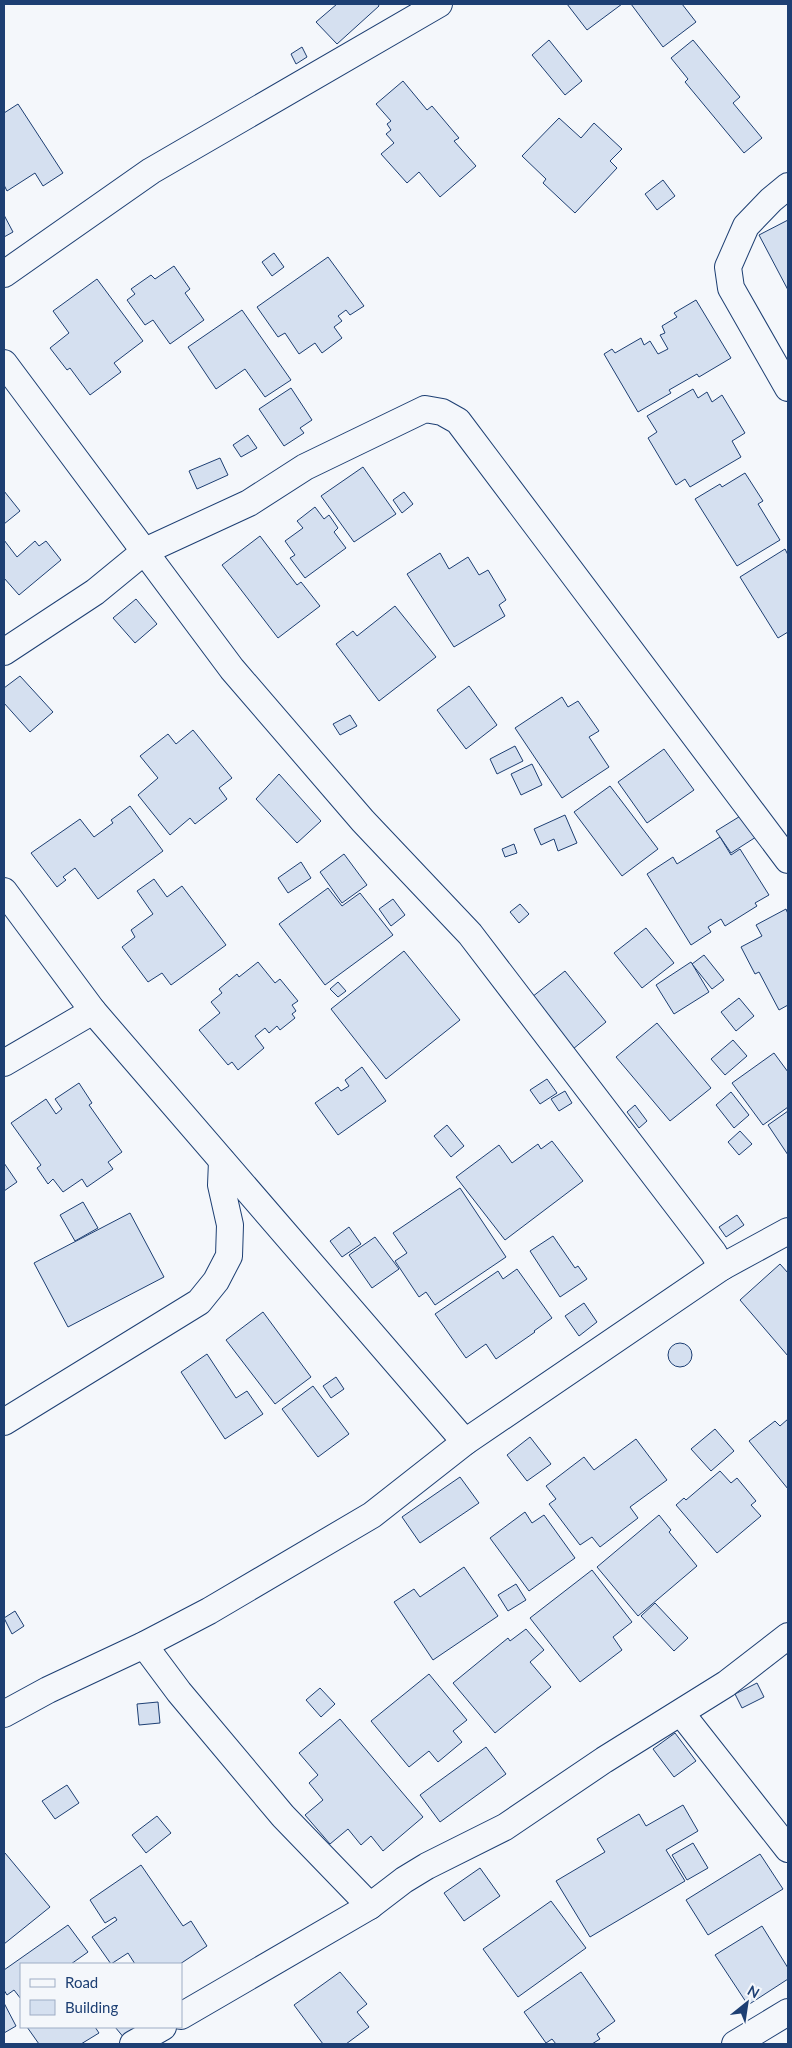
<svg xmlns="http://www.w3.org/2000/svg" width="792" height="2048" font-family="Lato,sans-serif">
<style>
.building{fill:#d5e0f0;stroke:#1d3f73}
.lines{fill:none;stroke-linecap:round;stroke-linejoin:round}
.street-casing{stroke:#1d3f73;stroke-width:28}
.street{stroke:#f4f7fb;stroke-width:26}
</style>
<rect width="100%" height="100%" fill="#f4f7fb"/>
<g class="building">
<path d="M337 4H378L379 6 337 44 316 22Z"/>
<path d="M567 4H622L587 30Z"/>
<path d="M631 4H682L696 22 663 47Z"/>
<path d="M549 40 582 81 565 95 532 55Z"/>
<path d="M693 40 740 97 733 103 762 138 744 153 685 82 688 79 671 58Z"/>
<path d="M302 47 307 57 296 64 291 54Z"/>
<path d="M403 81 427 110 432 106 459 138 454 141 476 166 440 197 419 172 407 183 381 154 394 143 386 134 391 130 387 124 391 121 376 104Z"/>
<path d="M18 104 63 173 43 186 35 173 7 191 4 185V113Z"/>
<path d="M559 118 581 138 594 123 622 149 610 161 617 168 575 213 543 183 546 179 522 156Z"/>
<path d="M663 180 675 196 657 210 645 194Z"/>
<path d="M4 215 13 232 4 237Z"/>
<path d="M788 220V290L759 235Z"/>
<path d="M274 253 284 267 272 276 262 262Z"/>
<path d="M328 257 364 306 350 315 346 310 338 316 342 321 334 327 342 338 322 353 315 343 299 354 285 333 278 337 257 307Z"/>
<path d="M174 266 190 289 185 293 204 320 170 344 153 320 145 325 127 300 135 294 131 289 151 275 155 279Z"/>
<path d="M97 279 143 341 114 363 121 372 90 395 70 368 67 370 50 348 69 333 53 311Z"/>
<path d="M696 300 731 358 699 377 697 374 669 390 671 393 638 412 604 354 612 349 615 353 641 338 644 345 650 341 658 354 668 349 660 335 665 333 662 326 677 317 674 313Z"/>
<path d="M242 310 291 380 265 397 245 369 216 389 188 347Z"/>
<path d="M291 388 312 420 300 428 304 433 284 446 259 409Z"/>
<path d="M693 389 698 398 707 392 712 402 722 395 745 433 732 441 741 457 690 487 685 479 676 485 648 438 657 432 647 416Z"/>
<path d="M248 435 257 448 241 457 233 445Z"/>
<path d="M220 458 228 475 197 489 189 471Z"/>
<path d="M363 467 396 514 354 542 321 496Z"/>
<path d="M745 473 763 501 758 504 780 540 737 566 695 499 720 484 722 487Z"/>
<path d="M4 491 20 511 4 524Z"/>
<path d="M404 492 413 504 402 513 393 500Z"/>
<path d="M315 507 324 519 329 515 338 528 334 532 346 548 305 578 290 558 295 555 285 541 303 528 297 521Z"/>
<path d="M260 536 297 585 301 582 320 606 278 638 222 565Z"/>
<path d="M4 540 17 557 35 541 39 546 46 541 61 560 19 595 4 578Z"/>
<path d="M785 549 788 555V632L778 638 740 577Z"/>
<path d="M440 553 449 569 468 557 479 575 488 570 506 600 499 605 505 616 454 647 407 574Z"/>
<path d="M136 599 157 624 135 643 113 618Z"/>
<path d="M395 606 436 657 379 701 336 644 353 631 357 636Z"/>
<path d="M20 676 53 712 30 732 4 703V688Z"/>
<path d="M469 686 497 725 466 749 437 710Z"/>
<path d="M562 697 568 707 578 701 599 731 589 737 609 767 562 798 515 728Z"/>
<path d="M350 715 357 726 340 735 333 724Z"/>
<path d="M193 730 232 778 219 788 227 799 195 824 190 818 170 835 138 795 158 778 140 756 168 734 176 744Z"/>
<path d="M515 746 523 761 497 774 490 759Z"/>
<path d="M664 749 694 790 647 823 618 782Z"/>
<path d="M532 764 542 785 521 795 511 774Z"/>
<path d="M279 774 321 821 297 843 256 799Z"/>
<path d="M610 786 658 849 622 876 574 812Z"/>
<path d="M130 806 163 851 98 899 75 868 63 877 66 880 57 887 31 853 80 819 94 837 113 823 111 820Z"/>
<path d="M565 815 577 843 558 851 554 839 541 845 534 829Z"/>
<path d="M742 815 756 837 731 853 716 831Z"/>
<path d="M720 837 731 855 740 849 769 895 755 903 757 906 725 926 721 919 708 927 711 932 691 945 647 874 673 857 677 864Z"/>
<path d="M514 844 517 853 505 857 502 849Z"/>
<path d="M344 854 367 885 342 903 320 872Z"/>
<path d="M301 862 311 878 288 893 278 878Z"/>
<path d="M154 879 167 897 182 886 226 945 171 985 162 973 148 982 122 947 135 937 131 930 153 914 137 891Z"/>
<path d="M328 888 342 906 360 893 393 935 325 985 279 924Z"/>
<path d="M393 899 405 915 391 926 379 909Z"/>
<path d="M520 904 529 914 519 923 510 912Z"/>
<path d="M786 909 788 914V1005L779 1010 759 972 755 974 741 947 762 936 756 925Z"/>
<path d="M646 928 674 963 642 988 614 953Z"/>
<path d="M404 951 460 1020 386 1079 331 1009Z"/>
<path d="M704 955 724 980 712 989 692 964Z"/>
<path d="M258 962 275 983 280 979 298 1001 292 1005 296 1011 292 1014 295 1018 280 1030 277 1026 269 1033 265 1028 255 1036 264 1048 238 1070 232 1062 228 1065 199 1030 220 1013 211 1002 222 993 219 989 237 974 239 977Z"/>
<path d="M691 962 709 992 674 1014 656 985Z"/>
<path d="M565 971 606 1022 573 1049 532 997Z"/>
<path d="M338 982 346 991 338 997 330 989Z"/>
<path d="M739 998 754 1016 736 1031 721 1012Z"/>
<path d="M657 1023 711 1088 670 1121 616 1057Z"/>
<path d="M733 1040 747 1056 725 1075 711 1059Z"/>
<path d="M774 1053 788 1072V1107L763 1125 732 1083Z"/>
<path d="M362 1067 386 1101 338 1135 315 1103 338 1087 341 1091 349 1086 345 1080Z"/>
<path d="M547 1079 557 1093 540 1104 530 1090Z"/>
<path d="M79 1083 92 1103 89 1105 122 1152 108 1162 113 1169 87 1187 82 1179 63 1192 53 1179 48 1184 37 1168 41 1165 11 1123 46 1099 56 1114 62 1109 55 1099Z"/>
<path d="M565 1091 572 1103 559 1111 551 1099Z"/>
<path d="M731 1092 749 1115 734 1128 716 1105Z"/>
<path d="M635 1105 647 1121 639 1128 627 1112Z"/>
<path d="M788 1111V1155L768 1125Z"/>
<path d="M447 1125 464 1146 451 1157 434 1136Z"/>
<path d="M740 1131 752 1144 739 1155 728 1142Z"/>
<path d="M552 1141 583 1181 505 1240 456 1177 499 1145 512 1163 538 1144 541 1149Z"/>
<path d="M4 1163 17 1182 4 1191Z"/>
<path d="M460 1188 506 1257 435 1305 426 1292 419 1297 395 1261 407 1253 393 1233Z"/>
<path d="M83 1202 98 1228 75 1241 60 1215Z"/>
<path d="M130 1213 164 1277 68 1327 34 1263Z"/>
<path d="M737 1215 744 1225 726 1237 719 1227Z"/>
<path d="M349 1227 361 1244 342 1257 330 1241Z"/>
<path d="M553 1236 575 1268 578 1266 587 1279 560 1297 530 1251Z"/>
<path d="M375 1237 399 1269 372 1288 349 1255Z"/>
<path d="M780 1264 788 1273V1356L740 1300Z"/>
<path d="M517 1269 552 1318 534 1331 535 1332 496 1359 486 1344 466 1358 435 1314 498 1271 503 1279Z"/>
<path d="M584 1303 597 1322 579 1336 565 1316Z"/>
<path d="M263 1312 311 1377 275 1404 226 1340Z"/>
<circle cx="680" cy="1355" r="12"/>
<path d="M207 1354 236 1398 247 1391 263 1414 225 1439 181 1372Z"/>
<path d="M336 1377 344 1389 331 1398 323 1386Z"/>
<path d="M313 1386 349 1434 318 1457 282 1409Z"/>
<path d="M788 1419V1489L749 1441 775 1421 780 1426Z"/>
<path d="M715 1429 734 1451 711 1471 691 1449Z"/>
<path d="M530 1437 551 1464 527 1481 507 1455Z"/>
<path d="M636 1439 667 1480 630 1507 638 1518 600 1547 592 1537 580 1545 549 1504 556 1499 546 1486 584 1457 594 1470Z"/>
<path d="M720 1471 731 1483 737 1478 756 1501 751 1505 761 1516 717 1553 676 1505 684 1498 686 1500Z"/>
<path d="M460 1477 479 1503 420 1543 402 1517Z"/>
<path d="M525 1512 532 1523 544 1515 575 1558 529 1591 490 1538Z"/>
<path d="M659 1515 671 1530 669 1532 697 1566 638 1616 597 1567Z"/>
<path d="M464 1567 498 1616 433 1660 394 1602 414 1589 420 1597Z"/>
<path d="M592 1570 632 1622 613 1637 622 1650 580 1682 530 1618Z"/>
<path d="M516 1584 526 1600 508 1611 498 1595Z"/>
<path d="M655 1603 688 1638 674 1651 641 1616Z"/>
<path d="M15 1611 24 1626 12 1634 4 1618Z"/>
<path d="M526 1629 544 1650 530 1662 551 1687 495 1733 453 1683 508 1638 510 1641Z"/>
<path d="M429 1674 467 1720 453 1731 462 1742 438 1762 429 1751 409 1767 371 1721Z"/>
<path d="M757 1683 764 1697 742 1708 735 1694Z"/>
<path d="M320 1688 335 1704 321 1717 306 1700Z"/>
<path d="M158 1702 160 1723 139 1725 137 1704Z"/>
<path d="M340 1719 423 1817 383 1851 371 1836 361 1845 348 1829 330 1844 305 1815 323 1800 309 1783 318 1775 299 1753Z"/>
<path d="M675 1733 696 1761 674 1777 653 1749Z"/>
<path d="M486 1747 506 1774 440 1822 420 1795Z"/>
<path d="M67 1785 79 1803 55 1819 42 1801Z"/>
<path d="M683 1805 698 1831 666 1850 685 1881 590 1937 556 1881 605 1852 597 1839 639 1814 646 1826Z"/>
<path d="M157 1816 171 1833 146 1853 132 1835Z"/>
<path d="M693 1843 708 1868 687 1880 672 1855Z"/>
<path d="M5 1853 50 1907 4 1944V1854Z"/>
<path d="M760 1854 783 1889 708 1935 686 1900Z"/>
<path d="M141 1865 183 1926 191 1921 207 1946 180 1964H135L128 1953 111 1964 92 1937 117 1920 115 1917 105 1923 90 1900Z"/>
<path d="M480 1868 500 1896 464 1921 444 1893Z"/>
<path d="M551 1901 586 1948 518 1997 483 1949Z"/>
<path d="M68 1925 88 1952 71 1964H21V1999L14 1990 7 1995 4 1990V1970Z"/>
<path d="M762 1926 788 1968V1979L748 2005 715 1955Z"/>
<path d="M340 1972 367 2004 357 2012 369 2027 346 2044H323L294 2005Z"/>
<path d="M581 1972 615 2021 597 2034 600 2039 592 2044H556L552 2039 546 2043 524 2012Z"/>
<path d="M4 2003 16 2026 4 2033Z"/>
<path d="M27 2027H95L99 2033 81 2044H39Z"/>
<path d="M115 2027H140L125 2039Z"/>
</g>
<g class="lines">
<defs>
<g id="street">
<path d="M788 186 771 200 746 226 728 267 731 288 788 388"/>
<path d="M4 274 151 171 439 4"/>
<path d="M4 363 232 669 363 821 470 934 713 1252 722 1267"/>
<path d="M4 652 95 592 145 551 249 503 305 467 425 409 442 412 458 421 788 860"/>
<path d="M4 891 93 1011 4 1063"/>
<path d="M93 1011 465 1442"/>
<path d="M4 1422 199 1302 216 1281 229 1256 230 1225 221 1185 222 1161"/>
<path d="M144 1645 179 1692 283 1816 370 1906"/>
<path d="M681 1713 788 1849"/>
<path d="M4 1714 48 1690 144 1645 209 1611 372 1515 465 1442 722 1267 788 1231"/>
<path d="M181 2016 370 1906 404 1880 427 1866 505 1827 604 1760 726 1684 788 1636"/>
<path d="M133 2044 163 2027"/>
<path d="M735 2044 788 2012"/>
</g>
</defs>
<use href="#street" class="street-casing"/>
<use href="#street" class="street"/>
</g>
<rect width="792" height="2048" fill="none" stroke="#1d3f73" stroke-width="10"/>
<rect x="20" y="1963" width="162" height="65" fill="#f4f7fb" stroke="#9eadc5"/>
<rect x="30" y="1979" width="25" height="8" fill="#f4f7fb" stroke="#9eadc5"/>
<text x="65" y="1988" font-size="15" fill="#1d3f73">Road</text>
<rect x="30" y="2000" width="25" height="15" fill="#d5e0f0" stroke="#9eadc5"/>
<text x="65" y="2013" font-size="15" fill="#1d3f73">Building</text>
<g transform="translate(747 2003) rotate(30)" stroke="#f4f7fb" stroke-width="4" paint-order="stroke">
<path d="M0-4L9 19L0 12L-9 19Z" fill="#1d3f73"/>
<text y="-8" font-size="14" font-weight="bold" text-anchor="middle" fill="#1d3f73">N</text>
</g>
</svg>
